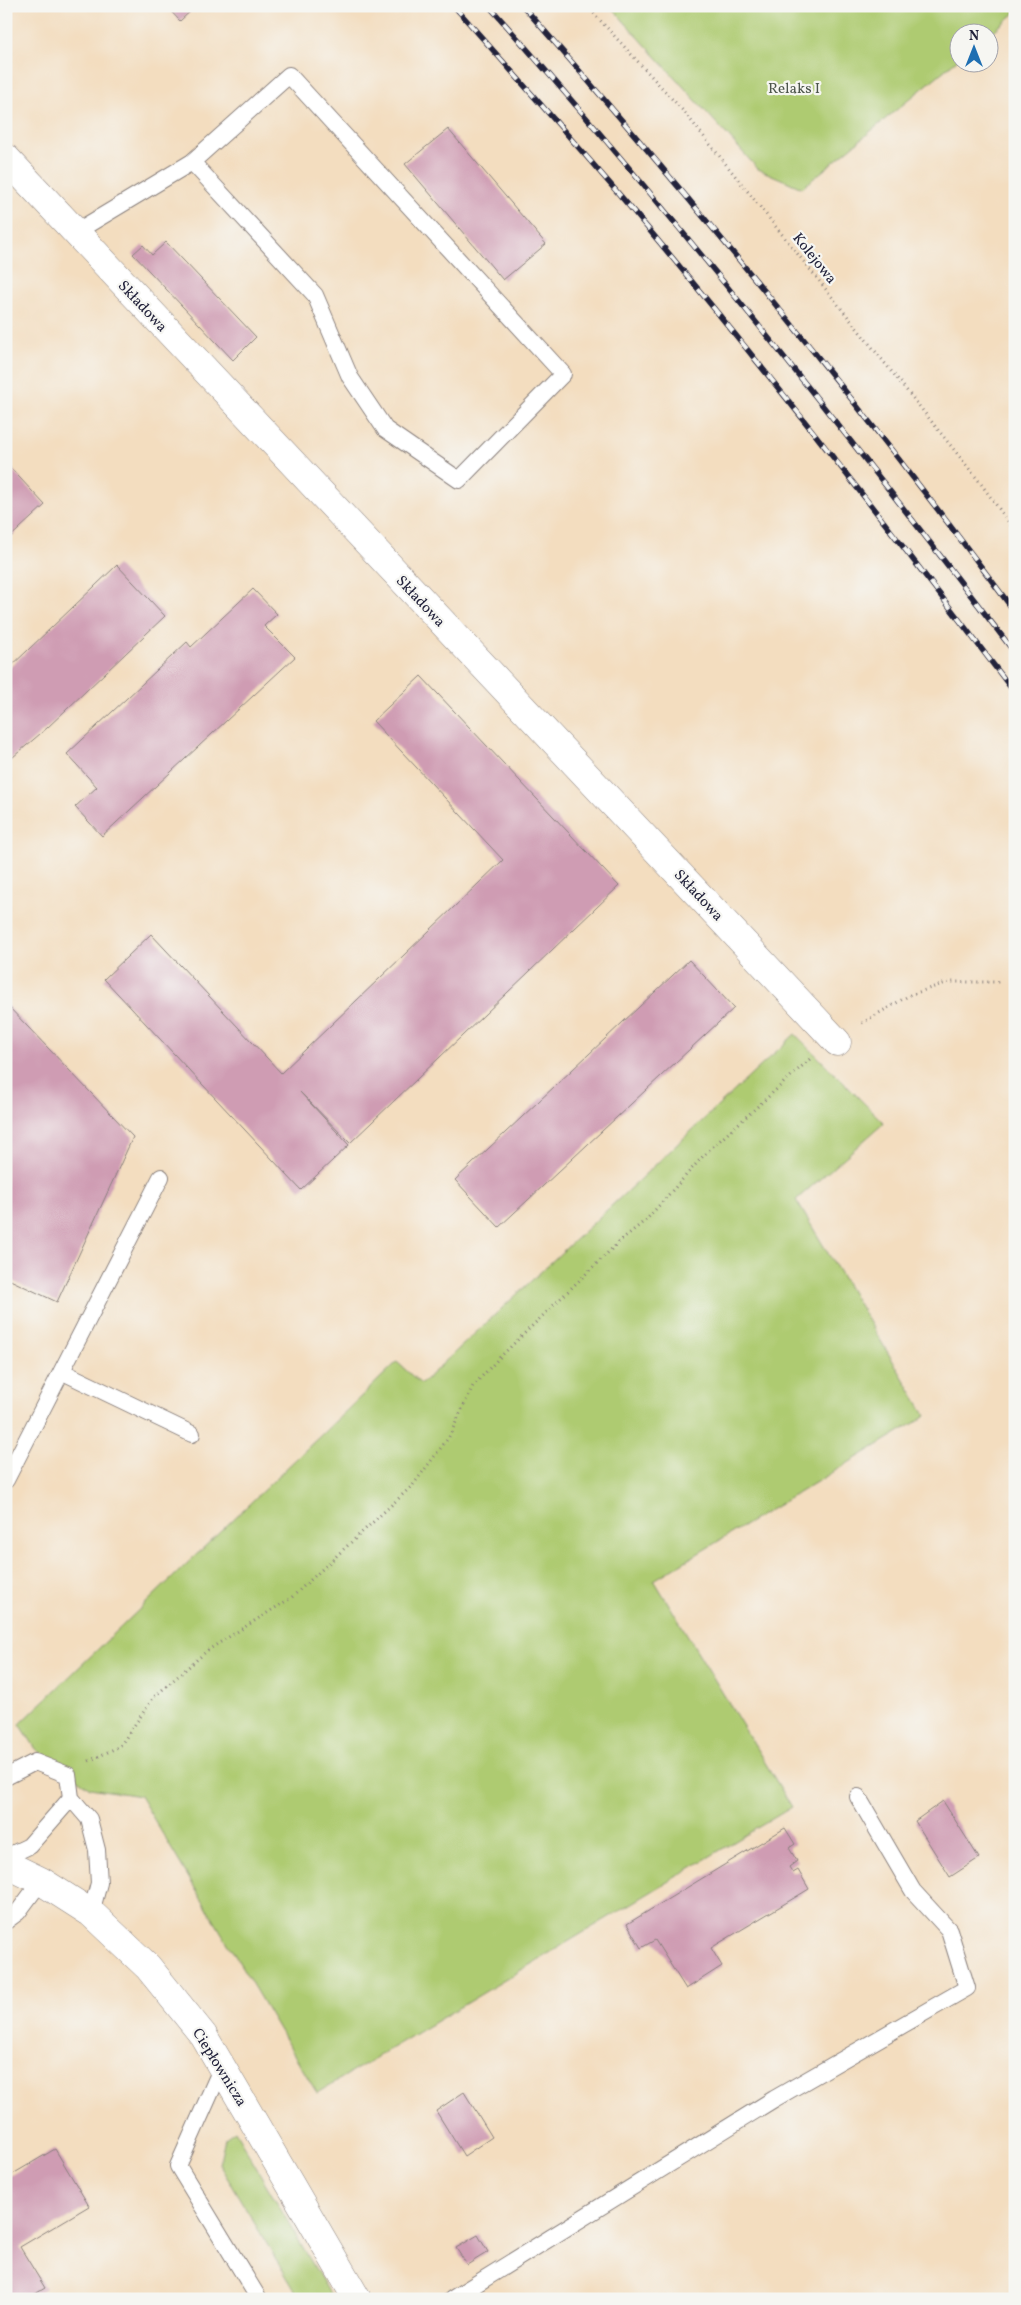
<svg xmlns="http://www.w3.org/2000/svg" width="1021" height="2305" font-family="Vollkorn,serif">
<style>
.green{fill:#aecb71;stroke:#687656}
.building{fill:#cf9cb3}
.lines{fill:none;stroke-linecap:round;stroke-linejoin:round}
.service-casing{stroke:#8a807d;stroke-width:18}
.minor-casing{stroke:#8a807d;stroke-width:29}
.path{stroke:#8a807d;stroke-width:3;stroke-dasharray:1 4;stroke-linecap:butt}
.service{stroke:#fff;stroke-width:16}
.minor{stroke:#fff;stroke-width:28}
.rail-casing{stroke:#22223b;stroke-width:5.5}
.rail{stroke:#f6f6f2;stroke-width:4;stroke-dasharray:11;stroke-linecap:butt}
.labels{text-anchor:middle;stroke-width:4.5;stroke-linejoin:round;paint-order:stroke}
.park-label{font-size:15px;fill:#4c554b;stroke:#f6f6f2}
.street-label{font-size:15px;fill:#22223b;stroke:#f6f6f2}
</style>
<rect width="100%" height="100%" fill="#f6f6f2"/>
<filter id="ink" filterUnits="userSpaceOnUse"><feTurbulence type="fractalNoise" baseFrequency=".02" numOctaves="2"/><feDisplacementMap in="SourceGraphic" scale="10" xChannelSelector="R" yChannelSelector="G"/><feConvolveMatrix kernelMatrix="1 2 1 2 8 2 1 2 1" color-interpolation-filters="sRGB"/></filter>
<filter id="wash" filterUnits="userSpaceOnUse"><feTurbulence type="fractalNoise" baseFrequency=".0096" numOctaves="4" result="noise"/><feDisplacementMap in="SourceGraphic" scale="20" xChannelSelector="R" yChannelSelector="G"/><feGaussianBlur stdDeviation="1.12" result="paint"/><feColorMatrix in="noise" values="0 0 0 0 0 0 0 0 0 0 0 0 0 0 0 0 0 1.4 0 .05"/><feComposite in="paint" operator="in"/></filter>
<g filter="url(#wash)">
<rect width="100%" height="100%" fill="#f3ddbf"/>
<g class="green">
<path d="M610 6H1015V13L989 35 988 32H958V59L802 188 758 169Z"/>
<path d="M795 1034 884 1123 796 1200 926 1416 654 1580 792 1807 317 2093 140 1796 90 1788 36 1749 20 1724 397 1362 421 1384Z"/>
<path d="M235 2131 333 2299H300L219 2164 225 2138Z"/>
</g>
<g id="blocks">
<g class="building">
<path d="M166 6H196L180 21Z"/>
<path d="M448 129 546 244 503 280 405 164Z"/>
<path d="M166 242 256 337 233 360 133 254 143 245 152 255Z"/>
<path d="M6 463 45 505 6 541Z"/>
<path d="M117 565 165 616 47 728 6 763V671Z"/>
<path d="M253 589 277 614 264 626 295 657 102 836 75 807 97 787 67 754 187 642 191 647Z"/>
<path d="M421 676 619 886 350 1143 300 1092 349 1145 301 1190 104 979 151 934 281 1073 503 860 373 721Z"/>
<path d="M689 960 734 1008 499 1227 455 1180Z"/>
<path d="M6 1004 133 1137 57 1302 6 1278Z"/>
<path d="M943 1801 979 1858 950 1877 915 1821Z"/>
<path d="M785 1828 795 1844 789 1848 797 1861 789 1867 793 1873 798 1870 809 1889 711 1948 722 1966 686 1989 655 1940 641 1948 627 1924Z"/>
<path d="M464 2092 492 2137 464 2156 436 2111Z"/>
<path d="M55 2149 89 2206 20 2247 45 2288 27 2299H6V2178Z"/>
<path d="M478 2235 488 2252 467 2265 456 2248Z"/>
</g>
</g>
</g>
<g filter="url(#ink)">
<use href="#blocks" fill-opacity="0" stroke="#8a807d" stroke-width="1"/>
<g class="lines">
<defs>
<g id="service">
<path d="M74 233 192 162 289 75 563 374 459 480 385 429 350 377 315 295 192 162"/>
<path d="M63 1372 192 1434"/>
<path d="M6 1480 161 1177"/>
<path d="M6 1777 35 1762 68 1775 71 1798 89 1819 97 1850 99 1883 91 1913"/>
<path d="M6 1857 29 1846 71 1798"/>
<path d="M6 1921 18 1912 41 1881"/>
<path d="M222 2067 178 2166 259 2299"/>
<path d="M452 2299 774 2099 967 1988 949 1930 913 1891 858 1797"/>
</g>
<g id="minor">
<path d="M6 158 837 1042"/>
<path d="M6 1864 41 1881 91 1913 148 1967 203 2035 357 2299"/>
</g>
</defs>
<use href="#service" class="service-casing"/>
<use href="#minor" class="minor-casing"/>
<g class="path">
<path d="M587 6 685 113 979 481 1015 531"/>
<path d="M862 1023 910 995 949 982H999"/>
<path d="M89 1761 120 1746 154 1697 208 1650 291 1598 413 1485 449 1437 473 1386 499 1358 621 1240 646 1220 706 1153 810 1059"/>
</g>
<use href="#service" class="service"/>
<use href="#minor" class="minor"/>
<defs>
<g id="rail">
<path d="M454 6C513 73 572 139 630 207 763 365 890 528 1015 693"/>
<path d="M489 6C674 214 846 432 1015 653"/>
<path d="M523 6C694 201 860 403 1015 612"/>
</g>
</defs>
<use href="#rail" class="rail-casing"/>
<use href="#rail" class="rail"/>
</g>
</g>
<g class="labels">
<g class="park-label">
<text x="794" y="93">Relaks I</text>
</g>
<g class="street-label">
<text transform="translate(815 258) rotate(51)" y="5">Kolejowa</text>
<text transform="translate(143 306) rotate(47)" y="5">Składowa</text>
<text transform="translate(421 601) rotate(47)" y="5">Składowa</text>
<text transform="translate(699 895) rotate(47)" y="5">Składowa</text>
<text transform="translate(220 2067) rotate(58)" y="5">Ciepłownicza</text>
</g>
</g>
<rect width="1021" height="2305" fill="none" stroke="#f6f6f2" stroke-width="25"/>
<g transform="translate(974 48)"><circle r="24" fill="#f6f6f2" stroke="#a1a1a9"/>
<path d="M0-4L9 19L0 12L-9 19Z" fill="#1f6fb2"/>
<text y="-8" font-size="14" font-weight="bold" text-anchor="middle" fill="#22223b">N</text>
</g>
</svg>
